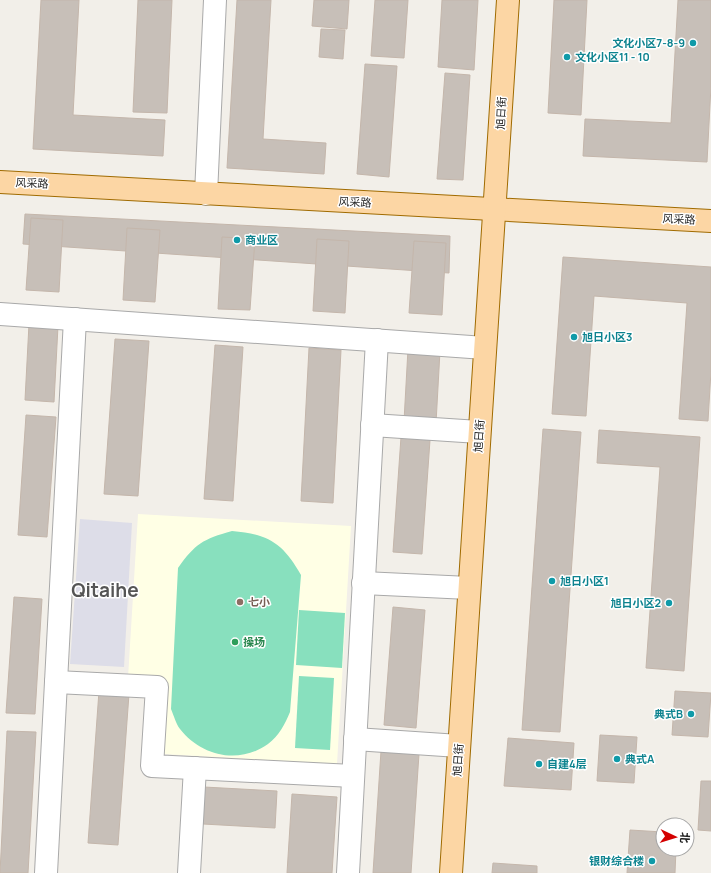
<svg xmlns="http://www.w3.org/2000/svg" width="711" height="873" font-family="Manrope,'Noto Sans SC',sans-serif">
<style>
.education{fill:#ffffe5}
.pitch{fill:#88e0be}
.plaza{fill:#dddde8}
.building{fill:#c7bfb8;stroke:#c4b6ab}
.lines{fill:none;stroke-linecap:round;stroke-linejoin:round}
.minor-casing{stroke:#a9a9a9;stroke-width:24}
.major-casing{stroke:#a06b00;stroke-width:24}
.minor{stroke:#fff;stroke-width:22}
.major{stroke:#fcd6a4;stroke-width:22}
.culture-dot{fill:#0f9aa8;stroke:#fff;stroke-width:1.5}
.education-dot{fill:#8d6e63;stroke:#fff;stroke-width:1.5}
.leisure-dot{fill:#2e9e5b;stroke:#fff;stroke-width:1.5}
.labels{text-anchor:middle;stroke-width:3;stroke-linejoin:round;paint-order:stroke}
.culture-label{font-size:11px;font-weight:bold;fill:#0d838f;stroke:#fff;text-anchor:start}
.street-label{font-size:11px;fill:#222;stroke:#fff}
.education-label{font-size:11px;font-weight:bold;fill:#785e54;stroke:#fff;text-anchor:start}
.leisure-label{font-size:11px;font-weight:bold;fill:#27864d;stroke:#fff;text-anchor:start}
.town-label{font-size:19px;font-weight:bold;fill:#555;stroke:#fff}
</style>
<rect width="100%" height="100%" fill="#f2efe9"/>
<path class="education" d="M138 514 351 526 337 764 163 754 167 681 128 678Z"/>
<g class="pitch">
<path d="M232 531C268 534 283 543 301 575L290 712C285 724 279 736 268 744 239 765 201 756 180 729 176 724 174 716 171 709L178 568C195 544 203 539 232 531Z"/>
<path d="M299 610 345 613 342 668 296 665Z"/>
<path d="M299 676 334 678 330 750 295 748Z"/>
</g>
<path class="plaza" d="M80 519 132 523 124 667 70 664Z"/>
<g class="building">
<path d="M41 0H79L73 115 165 120 163 156 33 149Z"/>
<path d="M138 0H172L167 113 133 112Z"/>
<path d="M237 0H271L263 139 326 143 324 174 227 168Z"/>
<path d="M314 0H349L347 29 312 26Z"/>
<path d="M375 0H408L404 58 371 56Z"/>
<path d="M442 0H478L474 70 438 67Z"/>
<path d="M554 0H587L581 115 548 113Z"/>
<path d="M678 0H711V86L707 162 583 156 585 119 671 123Z"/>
<path d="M321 29 345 30 343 59 319 57Z"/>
<path d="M365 64 397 66 389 177 357 174Z"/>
<path d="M445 73 470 75 463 180 437 179Z"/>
<path d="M25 214 450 236 449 273 23 244Z"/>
<path d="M31 218 63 220 59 292 26 290Z"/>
<path d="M127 228 160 230 155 302 123 300Z"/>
<path d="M222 237 255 239 250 310 218 309Z"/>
<path d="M317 239 349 241 345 313 313 311Z"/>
<path d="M414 241 446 243 442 315 409 313Z"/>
<path d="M563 257 711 267V371L708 421 679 419 687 303 594 296 586 416 552 414Z"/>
<path d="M29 324 58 326 54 402 25 400Z"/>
<path d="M115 339 149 341 138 496 104 494Z"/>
<path d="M215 345 243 347 233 501 204 499Z"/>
<path d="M309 348 341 350 333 503 301 501Z"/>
<path d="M408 349 440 351 436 423 404 421Z"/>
<path d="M26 415 56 417 47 537 18 535Z"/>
<path d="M543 429 581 432 560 732 522 730Z"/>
<path d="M599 430 700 437 684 671 646 668 660 467 597 463Z"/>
<path d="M401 437 430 440 422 554 393 552Z"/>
<path d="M14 597 42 599 35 714 6 713Z"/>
<path d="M393 607 425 610 416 728 384 725Z"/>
<path d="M99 691 129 694 118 845 88 843Z"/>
<path d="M675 691 711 693 708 737 672 735Z"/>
<path d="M7 731 36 732 28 873H0Z"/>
<path d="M600 735 637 737 634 783 597 781Z"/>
<path d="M508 738 574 743 571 790 504 786Z"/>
<path d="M381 751 419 754 411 873H373Z"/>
<path d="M701 781H711V831L698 830Z"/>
<path d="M204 787 277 791 275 828 203 824Z"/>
<path d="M292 794 337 797 332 873H287Z"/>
<path d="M630 830 663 832V849H676L675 873H627Z"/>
<path d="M493 863 537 866V873H492Z"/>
</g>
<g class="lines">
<defs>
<g id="minor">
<path d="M206 194 215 0"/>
<path d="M0 314 485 348"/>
<path d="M372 425 479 432"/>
<path d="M363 583 469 588"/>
<path d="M56 682 157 687 152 766 353 776"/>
<path d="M355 739 459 746"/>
<path d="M46 873 75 319"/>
<path d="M189 873 195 768"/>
<path d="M348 873 377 340"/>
</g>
<g id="major">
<path d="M0 182 711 221"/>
<path d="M451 873 508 0"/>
</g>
</defs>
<use href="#minor" class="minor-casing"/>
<use href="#major" class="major-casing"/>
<use href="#minor" class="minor"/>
<use href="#major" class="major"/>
</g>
<g class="culture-dot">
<circle cx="693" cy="43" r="4"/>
<circle cx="567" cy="57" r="4"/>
<circle cx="237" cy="240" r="4"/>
<circle cx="574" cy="337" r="4"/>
<circle cx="552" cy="581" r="4"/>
<circle cx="669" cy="603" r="4"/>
<circle cx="691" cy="714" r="4"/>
<circle cx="617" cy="759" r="4"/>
<circle cx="539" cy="764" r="4"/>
<circle cx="652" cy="861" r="4"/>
</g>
<circle class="education-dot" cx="240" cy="602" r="4"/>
<circle class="leisure-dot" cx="235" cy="642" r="4"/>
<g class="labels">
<g class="culture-label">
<text x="685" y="47" text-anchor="end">文化小区7-8-9</text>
<text x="575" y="61">文化小区11 - 10</text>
<text x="245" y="244">商业区</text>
<text x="582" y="341">旭日小区3</text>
<text x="560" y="585">旭日小区1</text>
<text x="661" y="607" text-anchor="end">旭日小区2</text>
<text x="683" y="718" text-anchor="end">典式B</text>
<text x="625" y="763">典式A</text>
<text x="547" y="768">自建4层</text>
<text x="644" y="865" text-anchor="end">银财综合楼</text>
</g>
<g class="street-label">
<text transform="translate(501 113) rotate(-87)" y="4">旭日街</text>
<text transform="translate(32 183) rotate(3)" y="4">风采路</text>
<text transform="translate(355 202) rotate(3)" y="4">风采路</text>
<text transform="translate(679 219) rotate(3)" y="4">风采路</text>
<text transform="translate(479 436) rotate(-86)" y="4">旭日街</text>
<text transform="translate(458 760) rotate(-86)" y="4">旭日街</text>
</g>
<g class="education-label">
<text x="248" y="606">七小</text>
</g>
<g class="leisure-label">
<text x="243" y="646">操场</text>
</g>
<g class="town-label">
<text x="105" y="597">Qitaihe</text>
</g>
</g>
<g transform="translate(675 837) rotate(94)"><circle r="19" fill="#ffffff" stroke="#a7a7a7"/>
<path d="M0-3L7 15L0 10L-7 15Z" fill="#d40000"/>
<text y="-6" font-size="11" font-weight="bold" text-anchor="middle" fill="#222222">北</text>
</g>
</svg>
